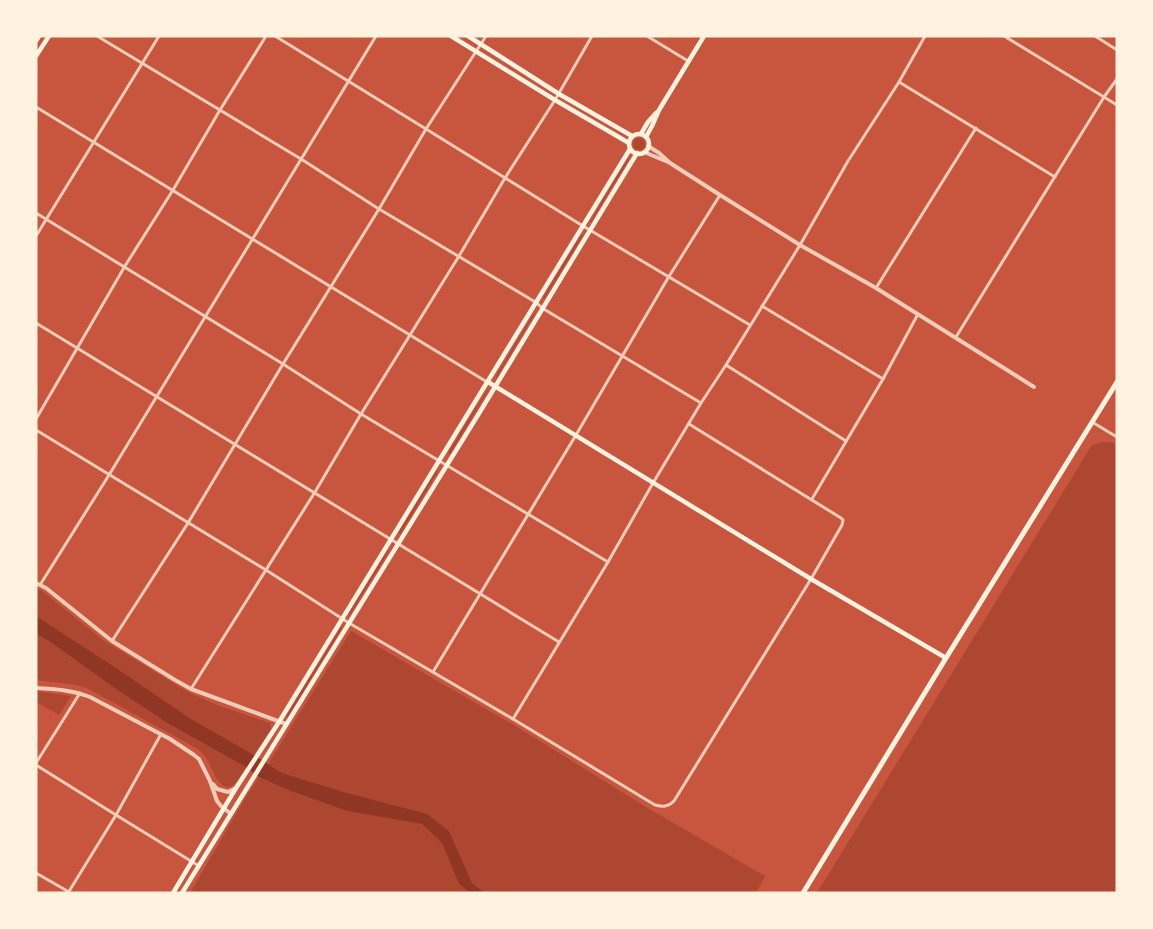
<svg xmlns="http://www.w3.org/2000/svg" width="1153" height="929" font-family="'Exo 2',sans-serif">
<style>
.green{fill:#ae4732}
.water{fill:#8f3625}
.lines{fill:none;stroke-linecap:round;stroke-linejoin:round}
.minor{stroke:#f1ccb7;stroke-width:3}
.tertiary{stroke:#f1ccb7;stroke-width:4}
.secondary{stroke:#fff3e0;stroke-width:4.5}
.trunk{stroke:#fff3e0;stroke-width:5}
</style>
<rect width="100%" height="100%" fill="#c8553d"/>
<g class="green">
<circle cx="639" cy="144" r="6"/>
<path d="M628 158 629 159 591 222H590Z"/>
<path d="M581 235H583L544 299 543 298Z"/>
<path d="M534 313H535L497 377 496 376Z"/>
<path d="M487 390H488L450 454 448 453Z"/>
<path d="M1103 442 1117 443V893H817L1092 445Z"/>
<path d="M437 470 438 471 400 534 398 533Z"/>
<path d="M388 550 389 551 350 614 349 613Z"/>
<path d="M36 588 41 590 103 640 188 692 217 705 270 723 271 729 254 755 191 719 113 666 36 616Z"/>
<path d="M341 627 342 628 288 717 286 716Z"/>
<path d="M351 631 514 725 651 810 765 876 756 893H485L472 883 449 831 347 793 282 773 268 764Z"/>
<path d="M36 634 49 641 116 689 169 724 246 767C242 773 239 780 234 784 220 797 211 764 205 756 202 753 199 750 196 748L87 688 76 685 36 680Z"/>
<path d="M36 691 71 696 59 715 36 702Z"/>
<path d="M259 777 288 790 347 811 422 824 442 843 459 884 470 893H190L247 795Z"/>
</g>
<path class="water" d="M36 616 113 666 191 719 254 755 282 773 347 793 427 814 449 831 472 883 485 893H470L459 884 442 843 422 824 347 811 288 790 259 777 246 767 169 724 116 689 49 641 36 634Z"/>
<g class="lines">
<g class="minor">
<path d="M97 36 301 159 379 209 537 303 542 308 701 403"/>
<path d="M275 36 426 129 583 226 750 325"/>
<path d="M647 36 688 61"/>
<path d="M1004 36 1117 105"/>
<path d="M1095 36 1117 50"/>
<path d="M899 82 1055 177"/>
<path d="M36 107 487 382"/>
<path d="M36 213 283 364 361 414 608 562"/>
<path d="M36 236 159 36"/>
<path d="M876 288 976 128"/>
<path d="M762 306 883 379"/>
<path d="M36 323C211 429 385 536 559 642"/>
<path d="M956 337 1104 97 1117 79"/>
<path d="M726 365 846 441"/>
<path d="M36 419 125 266 173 190 220 110 266 36"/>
<path d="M1092 422 1117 437"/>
<path d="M36 430 266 570 349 623 513 719 655 805C663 807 668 807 674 801L811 579 842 525 843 520 841 518 689 424"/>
<path d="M812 499 883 379 918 314"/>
<path d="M40 585 109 475 376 36"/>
<path d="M112 641 188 523 283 364 379 209 426 129 486 36"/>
<path d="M433 672 576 435 668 278 720 195"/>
<path d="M191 689 315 492 361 414 459 256 505 178 555 100 592 36"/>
<path d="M513 719 608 562 653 483 701 403 726 365 800 245 848 161 899 82 925 36"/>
<path d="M36 763 80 693"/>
<path d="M36 765 116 815 199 866"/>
<path d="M36 873 69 892"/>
<path d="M68 893 116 815 161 734"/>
</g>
<g class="tertiary">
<path d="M648 146 659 153 670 163 720 195 800 245 876 288 1034 387"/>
<path d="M644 152 668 162"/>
<path d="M36 583 46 588 112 641 175 680 191 689 286 724"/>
<path d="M36 688C55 689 72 690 90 697L170 739 194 755 199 759 210 781 217 801 221 806 231 814"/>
<path d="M213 784 217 789 228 792 236 788"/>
</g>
<g class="secondary">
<path d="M451 36 555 100 629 143"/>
<path d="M468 36 559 94 632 136"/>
<path d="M36 41 39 36"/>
<path d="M36 56 49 36"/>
<path d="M641 134 648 122 656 113"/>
<circle cx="639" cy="144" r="10"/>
<path d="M646 137 652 126 659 110 704 36"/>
<path d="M488 382 811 579 946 658"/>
<path d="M173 893 236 788 279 722 630 149"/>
<path d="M182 893 478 415 637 153"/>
</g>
<path class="trunk" d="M803 893 946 658 1117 382"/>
</g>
<rect width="1153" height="929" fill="none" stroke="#fff3e0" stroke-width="75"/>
</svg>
